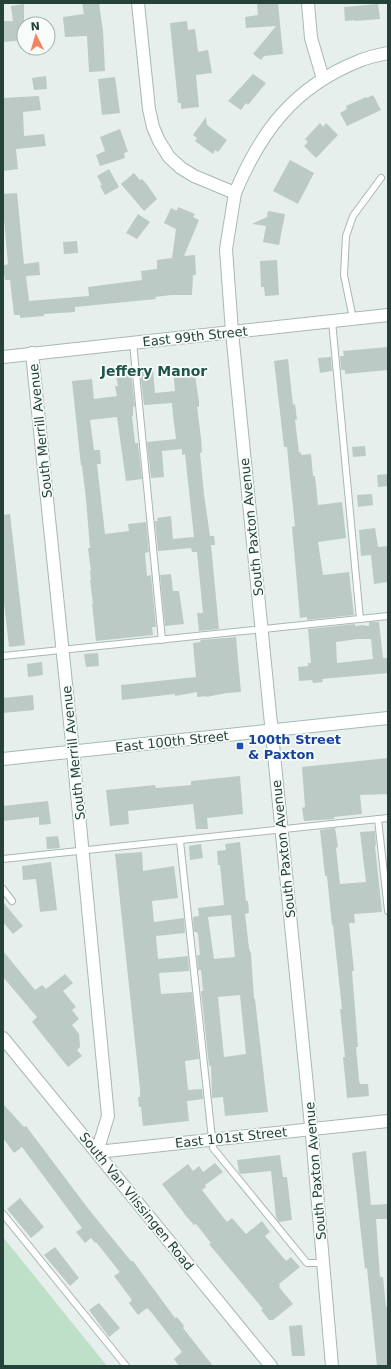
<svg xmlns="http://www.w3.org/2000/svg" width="391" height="1369" font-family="'DejaVu Sans',sans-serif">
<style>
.green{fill:#bfe0c8}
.building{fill:#bbcac4;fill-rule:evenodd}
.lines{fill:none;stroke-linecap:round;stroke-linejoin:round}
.service-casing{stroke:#a8b8b2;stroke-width:8}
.minor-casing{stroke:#a8b8b2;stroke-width:14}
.secondary-casing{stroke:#a4bbb3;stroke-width:14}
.service{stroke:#fff;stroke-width:6}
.minor{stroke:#fff;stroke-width:12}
.secondary{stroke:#fff;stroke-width:12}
.transit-dot{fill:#1a4fb4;stroke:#f7fbf9;stroke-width:1.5}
.labels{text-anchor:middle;stroke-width:3.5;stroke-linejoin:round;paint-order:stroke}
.street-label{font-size:13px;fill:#24423a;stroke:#f7fbf9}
.transit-label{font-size:13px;font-weight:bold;fill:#164399;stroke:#f7fbf9;text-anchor:start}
.neighbourhood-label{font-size:14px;font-weight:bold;fill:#1f5548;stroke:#f7fbf9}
</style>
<rect width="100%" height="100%" fill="#e6efeb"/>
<path class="green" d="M3 1237 107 1366H3Z"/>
<g class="building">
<path d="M82 3H99L103 31 105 71 89 72 87 36 65 37 63 17 84 14Z"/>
<path d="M257 3H278L283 54 264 56 261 60 253 54 276 26 246 28 245 17 258 15Z"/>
<path d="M24 4V40L3 42V21H13L11 6Z"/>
<path d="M378 4 380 19 355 21V20L345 21 344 7Z"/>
<path d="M187 21 188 30 195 29 198 52 208 50 212 73 196 75 199 107 181 109V103H178L170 23Z"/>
<path d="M253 74 266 83 248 105 246 103 241 110 228 101Z"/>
<path d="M46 76 47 89 34 90 32 78Z"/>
<path d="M115 77 120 113 102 115 98 79Z"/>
<path d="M373 95 381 110 347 126 340 113 347 109 346 106 366 97 367 98Z"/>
<path d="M39 96 41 110 23 112 24 136 44 134 46 146 16 149 18 169 3 171V98Z"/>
<path d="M206 117 207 125 227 140 218 152 215 150 213 154 195 141 197 138 193 135Z"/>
<path d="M320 123 323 127 326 123 338 135 316 158 304 146 308 142 305 139Z"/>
<path d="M120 129 128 152 124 153 125 158 100 166 96 155 105 151 100 137Z"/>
<path d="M290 160 314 173 298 204 273 191Z"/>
<path d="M109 169 119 187 105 195 100 186 102 185 97 176Z"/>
<path d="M134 173 140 180 142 179 148 186 157 199 144 211 121 184Z"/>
<path d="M17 193 24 264 39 262 40 275 26 276 29 301 89 296 88 287 142 280 141 271 157 269V260L172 258 176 229 164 223 171 208 177 211 178 207 195 214 193 217 199 220 184 256 195 255 196 275H193L192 295H171L155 297 156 299 75 307V312L44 314V316L20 318V315H14L10 280H5L3 266 8 264 3 208V194Z"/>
<path d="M268 211 285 214 279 245 263 242 266 226 252 224 267 217Z"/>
<path d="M138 214 150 222 137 239 126 233Z"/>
<path d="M77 241 78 253 64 254 63 242Z"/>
<path d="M277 260 279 295 265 296 264 287H261L260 261Z"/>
<path d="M388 347V370L345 374V370H341L340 356H344L343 351Z"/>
<path d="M331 357 332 371 320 373 318 358Z"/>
<path d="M288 359 293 405 295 404 297 419 295 420 299 453 301 452V455L311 454 313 476H315L318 505 342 502 346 538 318 542 323 575 349 572 354 615 307 620V617L300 618 292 527 295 526 290 478 287 447H284L274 361Z"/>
<path d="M194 368 199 402V407H197L201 438 202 452 200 453 204 494 210 536H214L215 545H211L219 629 199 631 197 613H203L197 552H192L191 548 158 551 155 521H158L157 518 171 516 173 539 194 537 185 454 182 455V449L162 451 164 477 151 478 147 442 176 439 173 415 172 403 144 405 140 372 153 371 155 393 175 391 173 370Z"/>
<path d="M131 373 135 406 133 407V416H132L135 443H138L142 479 126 481 117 417 90 420 94 450H100L101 464H97L105 534 129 531 128 524 146 522 149 552 145 553 147 576 151 575 156 627H152L153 635 96 641 92 604H93L90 580H91L90 571H91L88 548H90L86 499 82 466H81L72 381 92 379 94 399 117 396 115 386H118L116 375Z"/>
<path d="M365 446 366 456 353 457 352 447Z"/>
<path d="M388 474V486L378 487 377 475Z"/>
<path d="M372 494 373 505 358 507 357 495Z"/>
<path d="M10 514 25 645 9 647 3 593V515Z"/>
<path d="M375 528 378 547 388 546V582L374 584 371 555 361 556 359 530Z"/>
<path d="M171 574 173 591H179L184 624 165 626 160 575Z"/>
<path d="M369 622H379L383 658H388V673L322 679 323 682 313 683 312 680 299 681 298 667 308 666V663H311L308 629 355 624V626L365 625V626H369ZM357 639H371L373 659 337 663 336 642Z"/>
<path d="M236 637 241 692 227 693 206 697V696L197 697V692L175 696V694L122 700 121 685 196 677 193 643 201 642 200 640Z"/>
<path d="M98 653 99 666 86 667 84 654Z"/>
<path d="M42 662 43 675 28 677 27 664Z"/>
<path d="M33 695 34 710 3 713V698Z"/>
<path d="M388 758V794L360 795 362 814 334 817V819L304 821 302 808 305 807 302 767Z"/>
<path d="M240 776 243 814 207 818 208 829H196L193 804 128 811 129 824 110 826 106 790 155 785 156 788 180 786 191 785V781Z"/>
<path d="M48 801 51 824 39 825V817L3 821V806Z"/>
<path d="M335 828 338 847 336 848 340 884 366 882 360 832 375 831 376 845 375 846 382 912 354 914 355 923H349L354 971H352L358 1047H356L359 1080 360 1084H368L369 1096 347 1098 343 1057H345L340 1009H342L333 925H332L327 876H325L320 830Z"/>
<path d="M58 836 60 848 47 849 46 837Z"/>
<path d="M240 842 246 901H248L249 913 245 914 249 948 251 954 254 999H255L268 1112 225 1116 223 1097 212 1098 211 1066H209L201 991H203L201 970H198L197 955H200L198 934 197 932H194L193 917 199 916 198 908 224 905 220 865H218L217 851 226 850 225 844ZM231 915 235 957 214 959 208 917ZM240 995 246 1054 224 1057 218 997Z"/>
<path d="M201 844 203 858 190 860 189 846Z"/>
<path d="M142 852 143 871 174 866 178 898 152 901 154 922 184 918 185 933 156 936 158 959 188 956 189 971 159 973 161 994 192 992 199 1059 185 1061 188 1090 202 1089 203 1099 187 1101 189 1121 143 1126 141 1107H139L138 1097H140V1089L115 854Z"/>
<path d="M51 862 57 910 40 912 36 879 23 880 22 866Z"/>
<path d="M3 902 23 926 13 934 3 922Z"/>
<path d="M3 951 35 990 42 985 46 989 65 974 73 983 63 991 76 1007 72 1010 79 1019 72 1025 79 1034 80 1047 77 1050 82 1056 68 1067 32 1022 37 1017 3 977Z"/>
<path d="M3 1104 24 1127 26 1126 90 1211 131 1261H133L175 1318 177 1317 184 1326 183 1328 213 1366H179L174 1359 182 1352 152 1313 147 1308 138 1315 129 1303 132 1300 114 1276 120 1272 119 1271 96 1242 95 1243 91 1238 85 1243 76 1232 82 1228 22 1147 14 1153 3 1138Z"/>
<path d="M366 1151 371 1205 388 1204V1219H376L380 1277H383L386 1307 388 1306V1366H377L367 1268 365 1269 355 1180 352 1153Z"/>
<path d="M280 1155 283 1177H287L292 1220 279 1222 276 1217 271 1171 240 1174 239 1172 237 1160Z"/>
<path d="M215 1163 223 1172 205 1185 206 1187 202 1190 219 1212 227 1222 232 1218 246 1234 262 1221 270 1232 265 1236 286 1261 291 1257 300 1267 279 1284 280 1286 279 1287 293 1304 273 1320H269L261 1310 263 1309 209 1244 211 1243 196 1224 194 1225 186 1216 162 1184 188 1164 193 1171 199 1166 203 1172Z"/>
<path d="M20 1198 44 1227 31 1238 7 1209Z"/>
<path d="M55 1247 79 1278 70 1286 44 1255Z"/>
<path d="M99 1303 120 1328 109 1337 89 1310Z"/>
<path d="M302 1325 305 1356H292L289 1326Z"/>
</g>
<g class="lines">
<defs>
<g id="service">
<path d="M353 319 344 275 346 236 353 216 381 178"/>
<path d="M332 321 360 619"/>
<path d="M133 343 162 640"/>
<path d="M3 656 388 616"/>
<path d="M378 819 388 911"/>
<path d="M180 841 213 1148 307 1263H323"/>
<path d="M3 859 388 818"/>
<path d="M3 889 12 901"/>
<path d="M3 1214 126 1366"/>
</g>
<g id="minor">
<path d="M138 3 149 109 153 127 159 141 169 157 181 168 194 176 235 193 226 249 232 332 313 1146 332 1366"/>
<path d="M308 3 311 38 323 79"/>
<path d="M235 193C261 131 294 87 359 61 368 57 378 55 388 53"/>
<path d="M32 353 73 752 108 1116 97 1152 388 1121"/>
<path d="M3 357 388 315"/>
<path d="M3 1038 271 1366"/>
</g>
<path id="secondary" d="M3 759 388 718"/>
</defs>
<use href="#service" class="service-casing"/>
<use href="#minor" class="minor-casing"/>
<use href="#secondary" class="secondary-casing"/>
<use href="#service" class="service"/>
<use href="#minor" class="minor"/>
<use href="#secondary" class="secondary"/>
</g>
<rect class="transit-dot" x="236" y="742" width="8" height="8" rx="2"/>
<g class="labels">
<g class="street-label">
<text transform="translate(195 336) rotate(-6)" y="5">East 99th Street</text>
<text transform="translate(40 431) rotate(-96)" y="5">South Merrill Avenue</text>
<text transform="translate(251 527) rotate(-96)" y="5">South Paxton Avenue</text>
<text transform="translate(172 741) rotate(-6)" y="5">East 100th Street</text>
<text transform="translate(73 753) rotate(-96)" y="5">South Merrill Avenue</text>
<text transform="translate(283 849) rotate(-96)" y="5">South Paxton Avenue</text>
<text transform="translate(231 1137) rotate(-6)" y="5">East 101st Street</text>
<text transform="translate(315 1171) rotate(-95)" y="5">South Paxton Avenue</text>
<text transform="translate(137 1201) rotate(51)" y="5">South Van Vlissingen Road</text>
</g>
<g class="transit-label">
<text x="248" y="744">100th Street<tspan x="248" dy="15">&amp; Paxton</tspan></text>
</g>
<g class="neighbourhood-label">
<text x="154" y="376">Jeffery Manor</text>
</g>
</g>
<rect width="391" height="1369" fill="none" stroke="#24423a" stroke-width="8"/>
<g transform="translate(36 36) rotate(355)"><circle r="19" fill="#f7fbf9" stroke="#a3b1ad"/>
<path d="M0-3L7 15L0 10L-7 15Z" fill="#f4845f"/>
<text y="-6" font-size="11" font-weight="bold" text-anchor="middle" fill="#24423a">N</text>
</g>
</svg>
